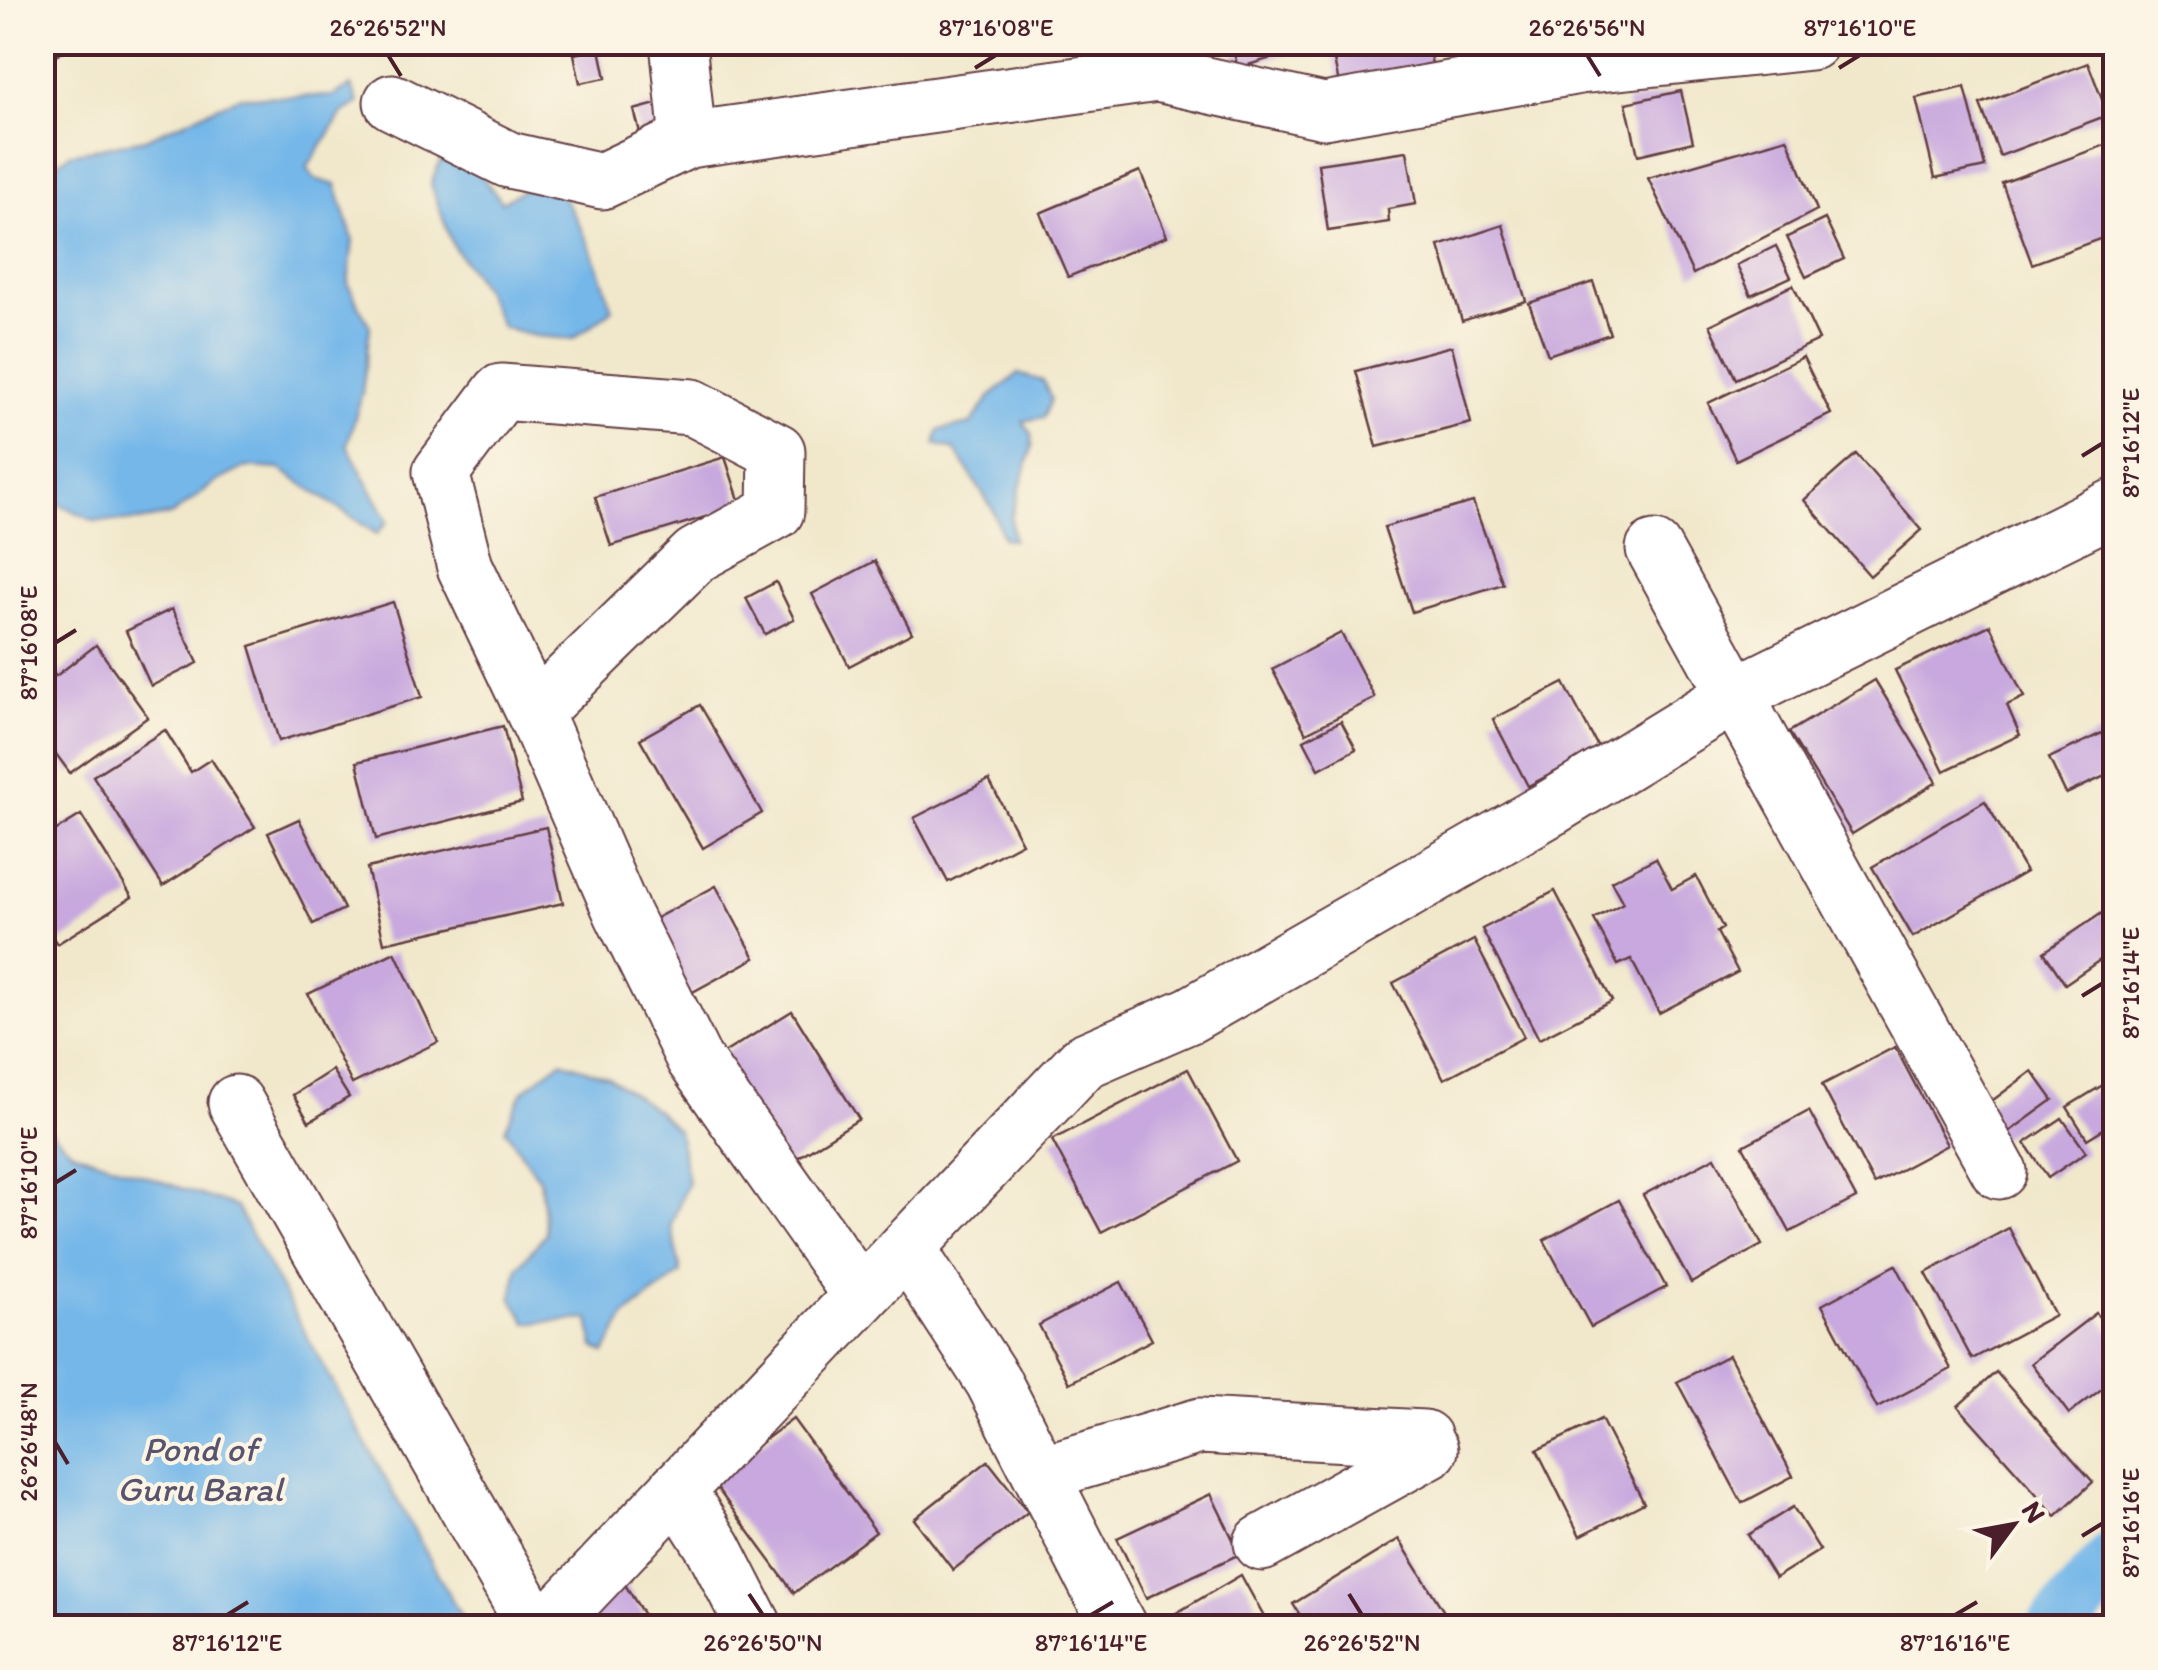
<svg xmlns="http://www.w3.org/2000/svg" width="2158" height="1670" font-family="Itim,sans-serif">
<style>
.water{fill:#74b7e9;stroke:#5f6b8a;stroke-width:2.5}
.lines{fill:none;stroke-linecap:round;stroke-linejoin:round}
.canal{stroke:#74b7e9;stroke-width:58}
.building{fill:#c8a8de}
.minor-casing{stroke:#633d43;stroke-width:59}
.minor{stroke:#fff;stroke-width:55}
.ticks{fill:none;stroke:#4a1f2b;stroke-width:4}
.labels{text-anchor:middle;stroke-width:8;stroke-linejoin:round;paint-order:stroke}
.water-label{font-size:35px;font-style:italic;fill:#59546e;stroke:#fcf5e5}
.neatline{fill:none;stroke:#4a1f2b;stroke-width:4}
.ticks-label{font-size:25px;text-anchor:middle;fill:#4a1f2b}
</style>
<rect width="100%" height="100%" fill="#fcf5e5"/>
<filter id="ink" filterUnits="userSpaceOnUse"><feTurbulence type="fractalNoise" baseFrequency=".01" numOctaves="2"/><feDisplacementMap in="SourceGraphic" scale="20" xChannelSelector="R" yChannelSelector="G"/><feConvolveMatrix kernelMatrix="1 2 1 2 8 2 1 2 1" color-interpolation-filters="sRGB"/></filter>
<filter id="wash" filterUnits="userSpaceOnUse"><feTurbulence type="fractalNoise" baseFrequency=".0048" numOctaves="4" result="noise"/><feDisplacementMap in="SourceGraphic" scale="40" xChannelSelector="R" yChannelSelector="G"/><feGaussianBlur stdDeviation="2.25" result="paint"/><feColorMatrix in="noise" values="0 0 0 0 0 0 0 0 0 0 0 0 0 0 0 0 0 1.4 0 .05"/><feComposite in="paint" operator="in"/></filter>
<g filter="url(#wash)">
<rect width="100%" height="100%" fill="#f1e8cc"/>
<g class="water">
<path d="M351 86 359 103 343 112 307 168 315 179 336 185 353 240 348 284 370 327 362 393 347 445 388 521 377 534 280 469 246 467 216 482 172 515 139 521H94L51 500 42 487 43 174 70 154 145 139 239 97 333 96Z"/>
<path d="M468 159 502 202 532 184 558 190C584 227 600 266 612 310L573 339 535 336 502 327 482 287 452 244 431 184 440 161Z"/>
<path d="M1018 374 1043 381 1051 399 1044 417 1023 421 1032 434V448L1011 518 1013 540 1003 538 992 508 955 450 935 444 939 430 971 424 990 397Z"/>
<path d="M561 1061 607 1076 657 1111 678 1131 688 1181 671 1224 681 1273 626 1315 605 1353 594 1347 589 1319 527 1323 512 1298 518 1267 546 1233 540 1180 505 1129 523 1091Z"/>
<path d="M42 1123 72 1151 236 1207 467 1627H43Z"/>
</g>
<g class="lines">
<path class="canal" d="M2056 1628 2116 1558"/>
</g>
<g id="blocks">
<g class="building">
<path d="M42 42H57L62 52 42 64Z"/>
<path d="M1231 42H1293L1295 51 1238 68Z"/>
<path d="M1330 42H1427L1432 64 1339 83Z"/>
<path d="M600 49 606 78 580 83 574 54Z"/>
<path d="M2088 63 2108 115 2000 156 1980 104Z"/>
<path d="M1965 87 1985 167 1935 178 1916 98Z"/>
<path d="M1681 91 1693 142 1638 155 1626 103Z"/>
<path d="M656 104 663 135 642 140 634 110Z"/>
<path d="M1787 138 1817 210 1693 274 1648 178Z"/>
<path d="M2116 141V233L2032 264 2002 183Z"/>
<path d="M1407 151 1416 204 1388 209 1389 222 1328 231 1318 164Z"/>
<path d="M1140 171 1167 236 1068 277 1040 213Z"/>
<path d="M1825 219 1844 259 1806 277 1787 237Z"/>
<path d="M1503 225 1526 301 1462 321 1439 246Z"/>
<path d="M1776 246 1791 277 1751 295 1737 265Z"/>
<path d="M1593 282 1610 334 1548 355 1529 303Z"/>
<path d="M1793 285 1819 340 1736 379 1710 325Z"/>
<path d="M1452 346 1471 423 1377 447 1356 371Z"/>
<path d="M1803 357 1831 414 1736 460 1708 403Z"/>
<path d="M1856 454 1922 530 1870 576 1804 500Z"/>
<path d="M725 457 741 506 611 546 595 497Z"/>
<path d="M1473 502 1503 584 1412 612 1384 527Z"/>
<path d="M875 561 912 633 849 666 812 594Z"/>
<path d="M776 582 794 619 765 634 746 598Z"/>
<path d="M393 602 422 697 279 741 250 646Z"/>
<path d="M172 609 198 663 151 686 126 631Z"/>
<path d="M1990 625 2024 697 2007 705 2020 735 1944 771 1895 670Z"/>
<path d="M1341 633 1375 698 1306 733 1272 669Z"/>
<path d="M96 645 148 717 70 773 42 735V657L56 676Z"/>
<path d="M1875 680 1937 782 1852 834 1789 732Z"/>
<path d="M1564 683 1599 749 1528 786 1493 719Z"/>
<path d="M700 705 762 813 703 848 640 739Z"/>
<path d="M1341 721 1356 749 1319 769 1304 740Z"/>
<path d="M503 726 522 802 376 839 357 762Z"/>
<path d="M165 730 191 772 211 759 255 827 163 886 93 776Z"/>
<path d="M2102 733 2116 762V771L2066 794 2049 758Z"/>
<path d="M989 780 1022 843 948 882 914 818Z"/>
<path d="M1985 801 2026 872 1913 937 1872 867Z"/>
<path d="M81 815 132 897 57 944 42 921V839Z"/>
<path d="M299 819 344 909 313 924 268 833Z"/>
<path d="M546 827 563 903 384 943 367 868Z"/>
<path d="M1656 858 1672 889 1696 876 1723 928 1717 932 1738 972 1659 1013 1631 959 1618 965 1594 919 1623 903 1611 881Z"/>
<path d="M716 886 755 958 687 995 647 923Z"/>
<path d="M1555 891 1612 1001 1539 1039 1482 929Z"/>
<path d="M2111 907 2116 914V949L2065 984 2044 952Z"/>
<path d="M1474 940 1524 1037 1444 1079 1393 983Z"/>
<path d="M395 952 438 1042 352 1084 308 994Z"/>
<path d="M792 1011 859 1119 786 1165 719 1056Z"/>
<path d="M1895 1047 1947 1145 1874 1184 1822 1085Z"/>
<path d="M1188 1069 1237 1161 1101 1232 1052 1140Z"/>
<path d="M332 1070 349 1097 309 1122 293 1095Z"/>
<path d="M2032 1071 2053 1100 1998 1140 1977 1112Z"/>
<path d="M2116 1077V1121L2087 1139 2067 1107Z"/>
<path d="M1809 1111 1856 1198 1790 1232 1743 1146Z"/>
<path d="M2062 1118 2086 1152 2048 1178 2025 1143Z"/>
<path d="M1715 1157 1762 1245 1691 1283 1643 1195Z"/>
<path d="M1619 1200 1666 1287 1591 1327 1544 1240Z"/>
<path d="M2009 1228 2055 1315 1972 1359 1926 1273Z"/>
<path d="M1896 1265 1951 1369 1877 1408 1822 1305Z"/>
<path d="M1121 1282 1152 1340 1069 1383 1039 1325Z"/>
<path d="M2096 1313 2116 1339V1378L2069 1414 2031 1363Z"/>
<path d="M1729 1355 1793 1476 1742 1503 1677 1382Z"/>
<path d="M1996 1372 2093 1482 2056 1516 1958 1406Z"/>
<path d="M793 1419 876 1532 794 1593 711 1480Z"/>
<path d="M1601 1419 1644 1503 1580 1536 1537 1450Z"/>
<path d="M988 1461 1028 1512 953 1570 914 1519Z"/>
<path d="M1211 1494 1240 1554 1146 1598 1117 1538Z"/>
<path d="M1793 1507 1820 1550 1775 1578 1748 1535Z"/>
<path d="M1399 1539 1454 1628H1308L1293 1604Z"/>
<path d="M1241 1575 1270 1628H1164L1161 1622Z"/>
<path d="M624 1583 652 1628H556Z"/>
</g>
</g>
</g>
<g filter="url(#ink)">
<use href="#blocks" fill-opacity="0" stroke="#633d43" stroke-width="2.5"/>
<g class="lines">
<defs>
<g id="minor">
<path d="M678 42 688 140"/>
<path d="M392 102 509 160 602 181 688 140 1157 74 1324 111 1580 66 1811 42"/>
<path d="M1654 549 1999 1171"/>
<path d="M550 697 696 555 776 511 777 451 692 407 501 392 441 472 465 567 542 729 622 913 694 1059 861 1296"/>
<path d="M236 1103 536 1628"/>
<path d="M907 1248 993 1381 1119 1628"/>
<path d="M1042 1473 1200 1426 1424 1438"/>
<path d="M677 1489 714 1548 755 1628"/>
<path d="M1262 1543 1430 1450"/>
<path d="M546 1628 1084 1061 1190 1015 1551 808 1735 695 2116 506"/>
</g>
</defs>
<use href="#minor" class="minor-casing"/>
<use href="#minor" class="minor"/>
</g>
</g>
<path class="ticks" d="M388 55 401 76M1587 55 1600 76M975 68 996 55M1839 68 1860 55M2082 456 2103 443M55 643 76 630M2082 996 2103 983M55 1183 76 1170M55 1442 68 1464M2082 1536 2103 1523M749 1594 763 1615M1349 1594 1362 1615M227 1615 248 1602M1091 1615 1113 1602M1955 1615 1977 1602"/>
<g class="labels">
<g class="water-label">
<text x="200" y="1461">Pond of<tspan x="200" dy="40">Guru Baral</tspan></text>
</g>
</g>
<rect width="2158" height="1670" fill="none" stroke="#fcf5e5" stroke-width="110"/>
<g transform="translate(2013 1525) rotate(58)" stroke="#fcf5e5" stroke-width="8" paint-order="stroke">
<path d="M0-8L18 38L0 25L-18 38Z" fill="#4a1f2b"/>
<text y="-15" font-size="28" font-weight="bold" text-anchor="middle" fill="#4a1f2b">N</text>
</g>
<rect x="55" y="55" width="2048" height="1560" class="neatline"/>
<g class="ticks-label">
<text x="388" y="36">26°26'52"N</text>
<text x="996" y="36">87°16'08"E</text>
<text x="1587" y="36">26°26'56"N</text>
<text x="1860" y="36">87°16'10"E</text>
<text transform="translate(2130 443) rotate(-90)" y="9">87°16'12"E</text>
<text transform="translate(28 643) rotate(-90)" y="9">87°16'08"E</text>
<text transform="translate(2130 983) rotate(-90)" y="9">87°16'14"E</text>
<text transform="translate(28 1183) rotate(-90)" y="9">87°16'10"E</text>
<text transform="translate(28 1442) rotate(-90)" y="9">26°26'48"N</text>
<text transform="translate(2130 1523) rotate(-90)" y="9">87°16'16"E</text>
<text x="227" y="1651">87°16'12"E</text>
<text x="763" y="1651">26°26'50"N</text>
<text x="1091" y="1651">87°16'14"E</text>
<text x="1362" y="1651">26°26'52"N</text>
<text x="1955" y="1651">87°16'16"E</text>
</g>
</svg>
